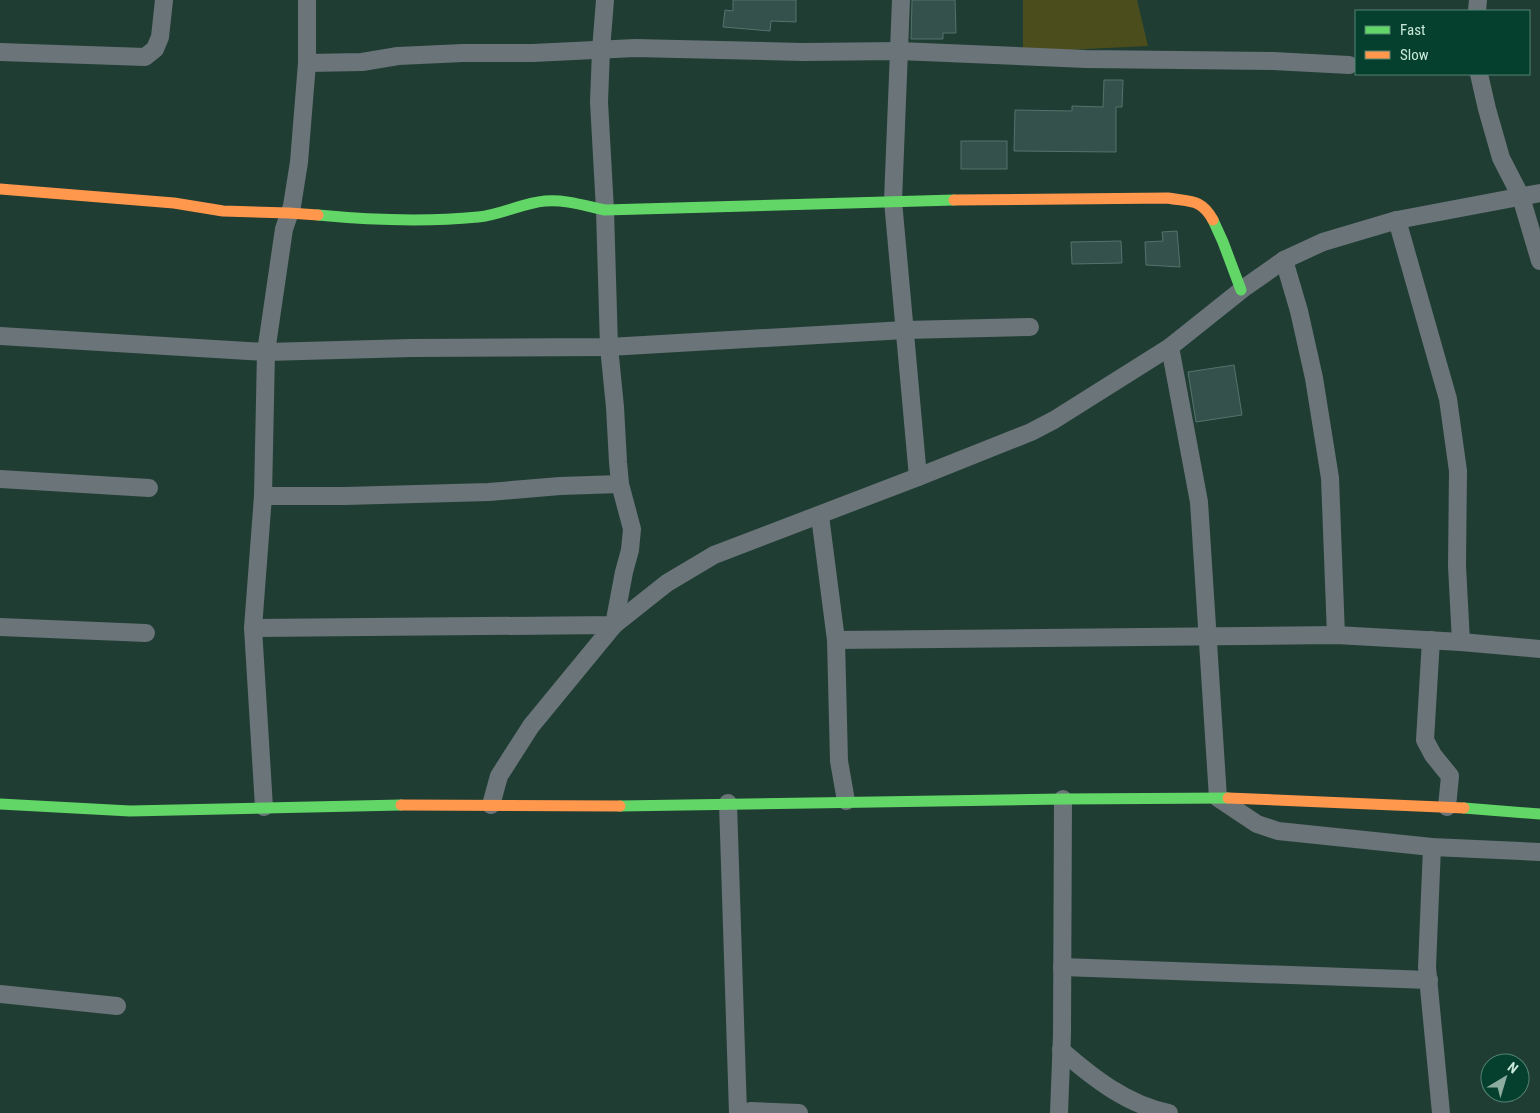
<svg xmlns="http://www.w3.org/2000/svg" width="1540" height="1113" font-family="'Roboto Condensed',sans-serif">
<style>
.green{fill:#4c4d1d}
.building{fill:#35514b;stroke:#55726c}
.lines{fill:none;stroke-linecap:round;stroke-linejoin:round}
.street{stroke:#6a7479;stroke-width:18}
.fast{stroke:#63d668;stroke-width:11}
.slow{stroke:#ff974d;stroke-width:11}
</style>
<rect width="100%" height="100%" fill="#203d33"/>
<path class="green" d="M1023 0H1137L1148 46 1023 52Z"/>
<g class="building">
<path d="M733 0H796V22L771 21 770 31 723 27 725 10 733 11Z"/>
<path d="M912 0H955L956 33H943V39H911Z"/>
<path d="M1104 80H1123L1122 107H1116V152L1014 151 1015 110 1072 111V106L1103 107Z"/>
<rect x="961" y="141" width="46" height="28"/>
<path d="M1177 231 1180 267 1146 265 1145 242 1163 241 1162 232Z"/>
<path d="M1121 241 1122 263 1072 264 1071 242Z"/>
<path d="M1234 365 1242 415 1196 422 1188 372Z"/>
</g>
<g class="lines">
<g class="street">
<path d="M901 0 893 201 918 477"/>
<path d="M1477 11 1478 0"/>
<path d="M0 52 145 57 155 49 160 37 164 0"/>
<path d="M307 63 362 62 398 56 463 53H533L635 48 803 52 899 51 1086 59 1273 61 1349 65"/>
<path d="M1479 74 1487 109 1501 158 1521 197 1540 261"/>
<path d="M1397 220 1448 399 1458 471 1457 566 1461 642"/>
<path d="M1284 260 1299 311 1314 378 1330 478 1336 635"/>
<path d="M0 336 266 352 411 348 609 347 905 330 1030 327"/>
<path d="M1170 347 1199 502 1218 798 1257 824 1278 831 1432 847 1540 852"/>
<path d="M0 479 149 488"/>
<path d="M263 496H345L489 492 560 486 620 484"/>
<path d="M820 516 836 640 839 761 846 801"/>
<path d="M0 627 146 633"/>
<path d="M253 628 614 625 624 572 630 550 632 529 620 484 618 462 615 407 609 347 605 210 599 102 601 50 605 0"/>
<path d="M836 640 1336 635 1461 642 1540 649"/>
<path d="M1431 640 1425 740 1433 755 1450 776 1447 807"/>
<path d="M728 803 738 1113"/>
<path d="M491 805 499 776 531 726 614 625 667 583 714 555 918 477 1031 432 1054 420 1170 347 1244 288 1284 260 1323 242 1397 220 1540 193"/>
<path d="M264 807 253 628 263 496 266 352 284 229 292 206 299 162 307 63V0"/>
<path d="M1432 847 1427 967 1441 1113"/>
<path d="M1062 967 1429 980"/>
<path d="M0 994 117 1006"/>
<path d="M1061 1050C1092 1077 1127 1105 1169 1113"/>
<path d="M743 1113 751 1111 799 1113"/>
<path d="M1059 1113 1062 1035 1063 799"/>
</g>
<g class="fast">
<path d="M318 215C370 220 425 222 478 217 501 215 522 203 545 201 564 199 586 206 605 210L954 200"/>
<path d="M1213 220 1223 242 1241 290"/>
<path d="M0 804 130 811 401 805"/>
<path d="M620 806 1063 799 1228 798"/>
<path d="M1464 808 1540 814"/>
</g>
<g class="slow">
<path d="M0 189 174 203 223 211 289 213 318 215"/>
<path d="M954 200 1168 198C1189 202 1201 198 1213 220"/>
<path d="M1228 798 1464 808"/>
<path d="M401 805 620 806"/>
</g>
</g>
<rect x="1355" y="10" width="175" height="65" fill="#053f2d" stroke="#538372"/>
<rect x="1365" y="26" width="25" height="8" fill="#63d668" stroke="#538372"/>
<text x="1400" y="35" font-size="15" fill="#c8e9da">Fast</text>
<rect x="1365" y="51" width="25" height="8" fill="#ff974d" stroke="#538372"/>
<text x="1400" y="60" font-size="15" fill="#c8e9da">Slow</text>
<g transform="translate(1505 1078) rotate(38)"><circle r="24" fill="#053f2d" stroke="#538372"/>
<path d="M0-4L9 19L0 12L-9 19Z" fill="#8dada0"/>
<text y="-8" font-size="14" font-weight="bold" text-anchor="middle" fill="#c8e9da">N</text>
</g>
</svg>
